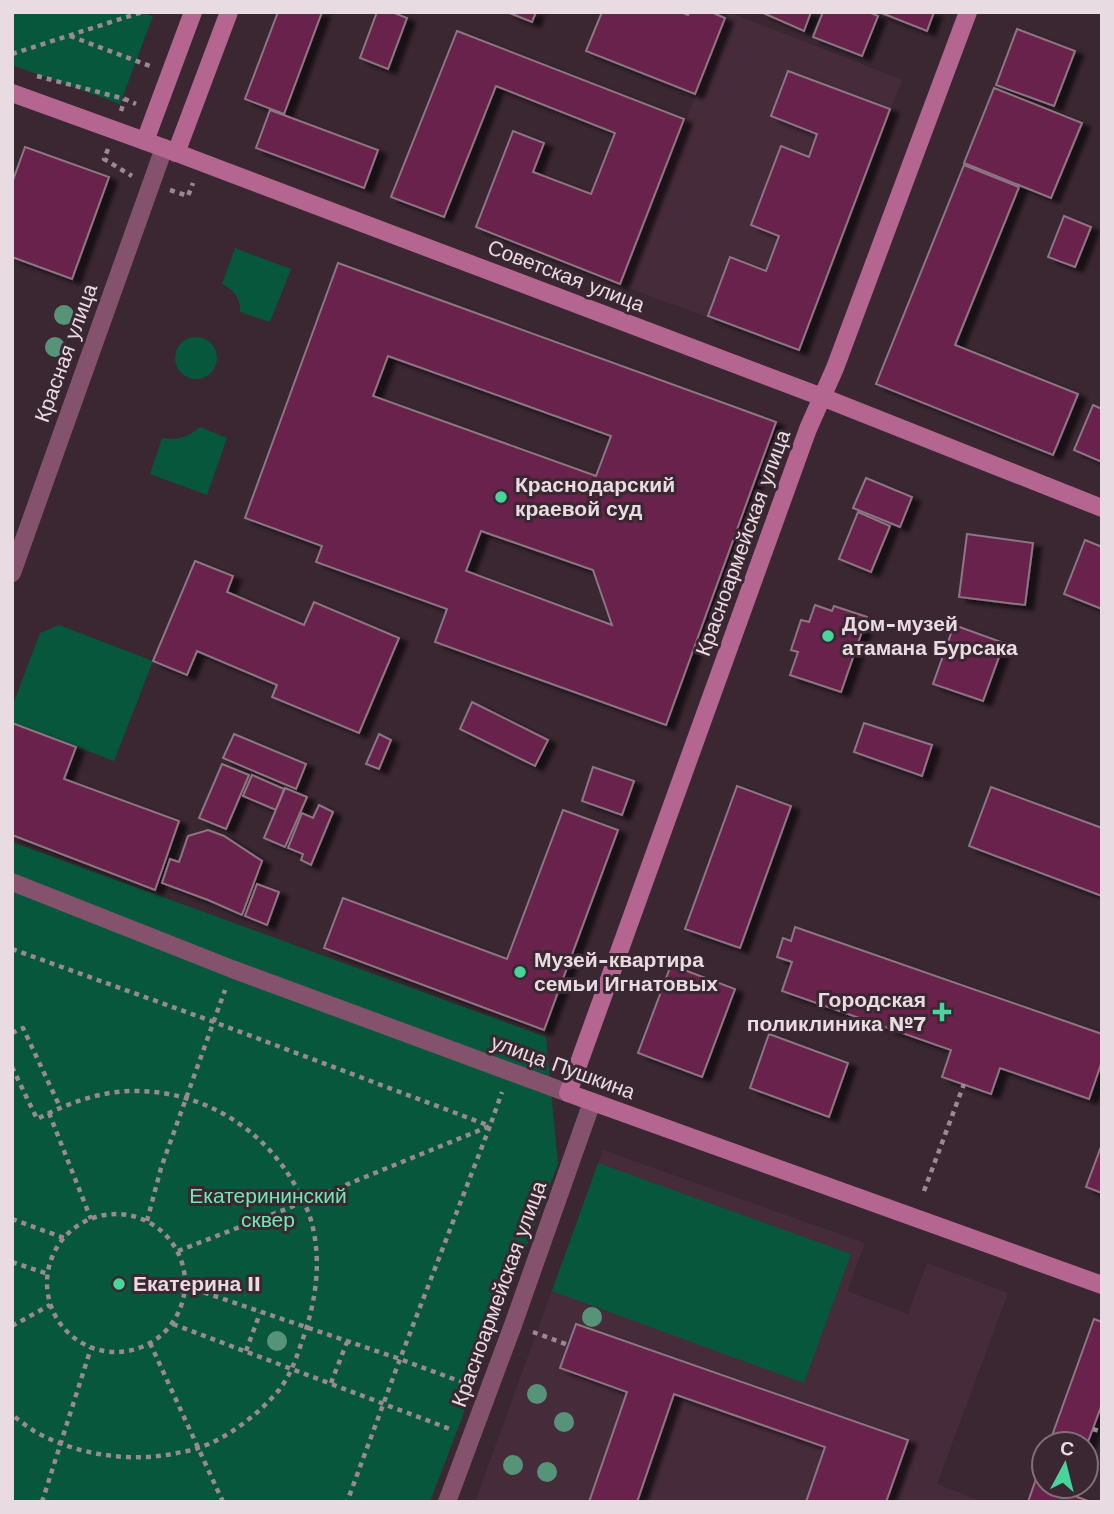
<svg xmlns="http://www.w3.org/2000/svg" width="1114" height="1514" font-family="'Work Sans',sans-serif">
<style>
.built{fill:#462c3a}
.green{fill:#06573b}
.building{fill:#67234b;stroke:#8d7581;stroke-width:2;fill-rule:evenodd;filter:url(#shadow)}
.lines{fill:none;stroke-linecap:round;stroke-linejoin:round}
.path{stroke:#998991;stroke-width:4.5;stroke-dasharray:5 5;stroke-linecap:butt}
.street{stroke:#84526c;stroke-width:18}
.secondary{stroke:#b46590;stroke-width:18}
.tree{fill:#569379}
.poi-dot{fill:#49d49c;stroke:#3a2731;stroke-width:2.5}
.labels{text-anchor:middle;stroke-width:6;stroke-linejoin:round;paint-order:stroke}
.street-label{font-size:21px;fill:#e8dbe1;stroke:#3a2731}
.poi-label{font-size:21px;font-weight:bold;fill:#e8dbe1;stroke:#3a2731;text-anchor:start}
.park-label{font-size:21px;fill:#6cebb4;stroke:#3a2731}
</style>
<defs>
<filter id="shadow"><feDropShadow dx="8" dy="4.5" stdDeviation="2" flood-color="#0009"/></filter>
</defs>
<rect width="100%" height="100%" fill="#3a2731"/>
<g class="built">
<path d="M729 12 902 80 799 351 620 285Z"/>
<path d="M603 1150 865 1243 847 1291 908 1314 927 1263 1008 1293 937 1484 984 1502H475Z"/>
</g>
<g class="green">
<path d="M12 12H142L153 16 120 104 12 65Z"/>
<path d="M235 248 291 269 270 322 240 312C241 298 234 290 222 284Z"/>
<circle cx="196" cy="358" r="21"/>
<path d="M200 427 227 438 207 495 150 474 162 438C178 441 188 437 200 427Z"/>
<path d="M59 625 153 661 114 761 12 722V707L40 633Z"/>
<path d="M12 842 546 1037 558 1164 430 1502H12Z"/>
<path d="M598 1163 851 1254 804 1383 552 1291Z"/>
</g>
<g class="building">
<path d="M278 12H322L284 114 245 99Z"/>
<path d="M377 12H392L407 18 388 69 360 58Z"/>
<path d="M507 12H536L532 22Z"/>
<path d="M602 12H681L688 15 690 12H711L725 18 695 94 586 51Z"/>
<path d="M761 12H811L804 31Z"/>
<path d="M823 12H869L878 16 862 56 813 37Z"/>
<path d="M879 12H934L927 31Z"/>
<path d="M1017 29 1075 51 1054 106 996 85Z"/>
<path d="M457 31 684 119 620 284 476 227 513 131 544 143 533 172 591 194 615 133 496 86 444 217 391 197Z"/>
<path d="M788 71 890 109 799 350 708 316 730 257 766 271 779 236 751 225 781 146 809 157 817 134 771 116Z"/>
<path d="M994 88 1082 123 1051 198 964 163Z"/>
<path d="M270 110 378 150 364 188 256 148Z"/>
<path d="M25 147 109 177 72 279 12 257V183Z"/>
<path d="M964 165 1019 187 955 345 1078 394 1053 455 876 384Z"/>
<path d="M1064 216 1091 227 1075 267 1048 257Z"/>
<path d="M338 263 776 422 666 725 435 642 447 609 316 562 322 546 245 518ZM388 356 611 436 596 476 373 396ZM481 531 593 570 612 625 466 571Z"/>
<path d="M1093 405 1102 409V462L1074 450Z"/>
<path d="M866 478 912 497 900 527 853 508Z"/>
<path d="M858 512 890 526 871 572 839 559Z"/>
<path d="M967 534 1033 543 1025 605 959 597Z"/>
<path d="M1085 540 1102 547V609L1064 594Z"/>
<path d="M195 561 233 576 227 592 304 625 314 602 399 638 359 733 272 697 277 685 197 651 187 675 153 661Z"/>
<path d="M815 605 832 611 834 606 867 617 841 692 790 675 798 652 791 650 801 620 809 622Z"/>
<path d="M954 625 1004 643 983 701 933 684Z"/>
<path d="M472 702 548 740 535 766 460 729Z"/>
<path d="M12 723 76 747 64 779 179 821 155 890 12 835Z"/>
<path d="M864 723 932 745 922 776 854 752Z"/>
<path d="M234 734 306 764 296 789 223 758Z"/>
<path d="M379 734 391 740 379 769 366 764Z"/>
<path d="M222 764 249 775 226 829 199 818Z"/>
<path d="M593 767 634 781 622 815 582 801Z"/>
<path d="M252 775 284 789 276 810 243 796Z"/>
<path d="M737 786 791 806 740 948 685 929Z"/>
<path d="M991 787 1102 828V896L969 846Z"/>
<path d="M285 788 307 797 285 847 264 838Z"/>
<path d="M319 805 333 812 311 865 301 860 303 854 288 848 302 813 313 818Z"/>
<path d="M563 810 618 830 544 1030 324 948 343 898 507 959Z"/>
<path d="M208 830 224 836 262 861 242 915 208 900 162 883 170 859 179 862 188 836Z"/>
<path d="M257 884 279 892 267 925 245 916Z"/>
<path d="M795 927 1102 1034V1061L1089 1099 1000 1068 991 1094 942 1077 951 1050 782 991 792 962 777 957 783 938 791 941Z"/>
<path d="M671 965 735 989 702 1077 638 1053Z"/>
<path d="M769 1034 848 1063 829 1117 750 1088Z"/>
<path d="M1102 1144V1193L1086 1187Z"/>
<path d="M1094 1319 1102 1322V1404L1086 1447V1444H1049Z"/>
<path d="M576 1324 908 1440 886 1502H806L825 1447 674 1394 637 1502H589L627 1392 560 1368Z"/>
<path d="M1044 1456V1486H1072L1069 1494 1091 1502H1028Z"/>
</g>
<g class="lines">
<g class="path">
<path d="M70 36 150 66"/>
<path d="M12 54 142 12"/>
<path d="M37 76 125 99 136 104"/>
<path d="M121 111 125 99"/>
<path d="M108 149 104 159 132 176"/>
<path d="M170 190 188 196 193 183"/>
<path d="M12 949 214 1022 490 1126 400 1359 347 1502"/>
<path d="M12 1033 23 1028 60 1107"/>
<path d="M12 1067 37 1119C66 1104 100 1091 133 1091 201 1090 265 1128 297 1189 304 1201 310 1214 313 1228 322 1269 314 1309 300 1347 295 1362 289 1377 279 1390 260 1413 227 1439 198 1448 192 1451 184 1451 177 1453 130 1463 76 1455 34 1431 26 1426 19 1420 12 1415"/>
<path d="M49 1113 91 1219"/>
<path d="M924 1191 964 1084"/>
<circle cx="116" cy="1283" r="69"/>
<path d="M12 1219 64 1238"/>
<path d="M147 1221 161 1168 225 990"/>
<path d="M178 1251 304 1202 490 1126 502 1092"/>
<path d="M12 1262 48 1274"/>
<path d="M185 1286 400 1359 467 1384"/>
<path d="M173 1324 450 1429"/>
<path d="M12 1326 50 1305"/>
<path d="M533 1332 568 1345"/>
<path d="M150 1343 223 1502"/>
<path d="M246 1351 260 1313"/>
<path d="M331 1383 347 1342"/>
<path d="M1093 1429 1102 1432"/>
<path d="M42 1502 91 1348"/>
</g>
<g class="street">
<path d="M12 573 164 148"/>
<path d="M12 882 232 969 568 1093"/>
<path d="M447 1502 513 1325 592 1102"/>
</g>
<g class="secondary">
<path d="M968 12 835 368 808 429 568 1093 1102 1285"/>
<path d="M12 93 164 148 822 397 1102 508"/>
<path d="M145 141 193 12"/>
<path d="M176 153 229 12"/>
</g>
</g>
<g class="tree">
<circle cx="64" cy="315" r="10"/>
<circle cx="55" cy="347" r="10"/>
<circle cx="592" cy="1317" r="10"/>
<circle cx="277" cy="1341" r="10"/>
<circle cx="537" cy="1394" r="10"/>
<circle cx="564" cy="1422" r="10"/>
<circle cx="513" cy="1465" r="10"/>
<circle cx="547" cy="1472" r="10"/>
</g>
<g class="poi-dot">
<circle cx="501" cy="497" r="7"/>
<circle cx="828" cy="636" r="7"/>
<circle cx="520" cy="972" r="7"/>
<path d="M938.5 1001.5h7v7h7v7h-7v7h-7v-7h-7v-7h7z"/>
<circle cx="119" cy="1284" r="7"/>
</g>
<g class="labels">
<g class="street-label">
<text transform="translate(566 276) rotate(21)" y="7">Советская улица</text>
<text transform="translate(66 353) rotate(-70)" y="7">Красная улица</text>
<text transform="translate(743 543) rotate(-70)" y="7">Красноармейская улица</text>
<text transform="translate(563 1067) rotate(20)" y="7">улица Пушкина</text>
<text transform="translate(499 1294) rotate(-70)" y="7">Красноармейская улица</text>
</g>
<g class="poi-label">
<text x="515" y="492">Краснодарский<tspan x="515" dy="24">краевой суд</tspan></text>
<text x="842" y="631">Дом-музей<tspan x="842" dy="24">атамана Бурсака</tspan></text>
<text x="534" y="967">Музей-квартира<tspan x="534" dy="24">семьи Игнатовых</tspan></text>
<text x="926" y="1007" text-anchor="end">Городская<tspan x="926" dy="24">поликлиника №7</tspan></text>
<text x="133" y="1291">Екатерина II</text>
</g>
<g class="park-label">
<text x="268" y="1203">Екатерининский<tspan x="268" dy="24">сквер</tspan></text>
</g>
</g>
<rect width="1114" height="1514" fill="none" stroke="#e8dbe1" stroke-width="28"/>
<g transform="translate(1065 1465) rotate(7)"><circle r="33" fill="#3a2731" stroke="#806f77" stroke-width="2"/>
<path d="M0-5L12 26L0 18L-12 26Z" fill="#49d49c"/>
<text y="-10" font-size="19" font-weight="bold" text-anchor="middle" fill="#e8dbe1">С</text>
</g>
</svg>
